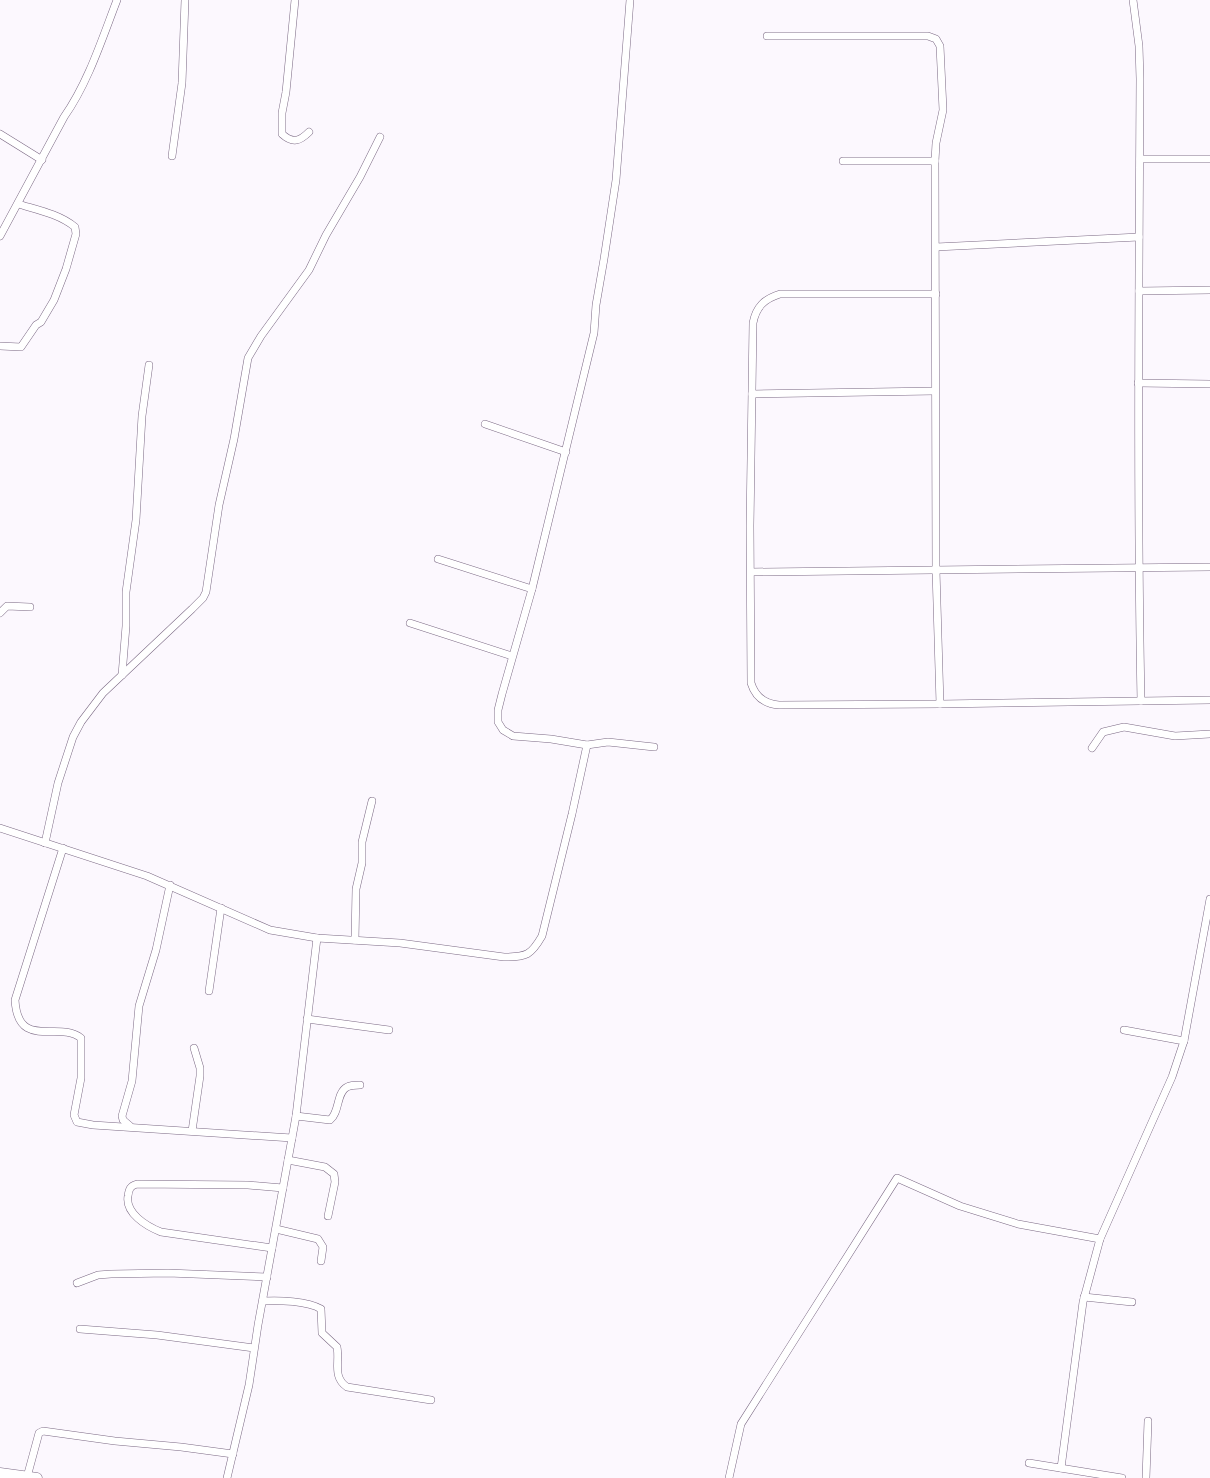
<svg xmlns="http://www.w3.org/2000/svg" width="1210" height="1478" font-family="Georgia,serif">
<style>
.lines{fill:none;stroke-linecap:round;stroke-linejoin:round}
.street-casing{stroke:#7b6984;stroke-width:8}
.secondary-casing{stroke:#7b6984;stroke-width:11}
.street{stroke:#fff;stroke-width:7}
.secondary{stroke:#fff;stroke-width:10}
</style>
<rect width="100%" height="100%" fill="#fcf8fe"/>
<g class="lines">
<defs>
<g id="street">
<path d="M295 0 286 92 282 113V134C293 144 300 141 309 132"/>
<path d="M630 0 616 180 604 259 596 305 594 333 532 589 502 694 498 710V722L503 730 513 736 551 739 587 745 608 742 654 747"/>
<path d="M1133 0 1139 46 1140 79C1139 286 1137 493 1141 701"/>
<path d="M767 36H928L936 39 940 46 943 110 936 143 935 161 936 570 940 704"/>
<path d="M0 134 42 160"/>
<path d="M172 156 182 83 185 0"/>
<path d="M1140 159H1210"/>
<path d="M843 161H935"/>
<path d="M0 236 64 117C88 83 102 39 117 0"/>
<path d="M936 247 1139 237"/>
<path d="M1139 291 1210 290"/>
<path d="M936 294H780C764 299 756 307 753 323L750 526 751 683C755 696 764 704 779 705L940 704 1210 700"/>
<path d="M0 346 21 347 36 325 41 322 54 300 66 269 76 234 75 227C59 214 38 210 18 204"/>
<path d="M1138 383 1210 384"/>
<path d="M752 394 935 391"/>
<path d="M485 424 566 452"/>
<path d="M438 559 532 589"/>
<path d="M751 572 1210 567"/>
<path d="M0 613 7 606 30 607"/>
<path d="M410 623 512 656"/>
<path d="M122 675 126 626V592L136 520 142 416 149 365"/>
<path d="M1092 748 1103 732 1124 727 1175 736 1210 734"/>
<path d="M0 828 147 876 270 930 317 938 400 943 504 957C527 957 531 955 542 936L572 814 587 745"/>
<path d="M45 843 58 783 73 737 81 722 103 693 192 609 203 598 206 592 219 505 234 439 248 358 261 336 309 270 326 235 360 177 380 137"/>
<path d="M63 848 15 1000C18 1051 59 1020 81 1038V1078L74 1115 77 1122 93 1125 292 1138"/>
<path d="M355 940 356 889 362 863V842L372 801"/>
<path d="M209 991 221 908"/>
<path d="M307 1019 389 1030"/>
<path d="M1184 1041 1210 899"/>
<path d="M296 1116 330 1120C340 1112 336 1093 347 1087 351 1085 356 1085 360 1085"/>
<path d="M130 1126 123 1120 122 1116 132 1081 139 1006 156 950 170 885"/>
<path d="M192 1131 200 1076V1068L194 1048"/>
<path d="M288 1160 325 1167 334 1174 335 1182 328 1216"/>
<path d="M276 1229 318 1239 323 1247 321 1261"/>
<path d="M272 1248 161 1232C146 1226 125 1213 128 1196 129 1189 130 1186 137 1184L248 1185 283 1188"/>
<path d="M77 1283 98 1275 111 1274 168 1273 267 1277"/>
<path d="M1084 1297 1132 1302"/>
<path d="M263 1301C279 1300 308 1301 321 1309L322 1333 337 1347C340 1361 332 1377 347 1387L431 1400"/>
<path d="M80 1329 157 1335 254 1348"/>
<path d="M1029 1463 1122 1478"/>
<path d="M1061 1468 1083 1302 1100 1239 1172 1077 1184 1041 1124 1030"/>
<path d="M27 1477 39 1433 43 1431 115 1441 181 1447 233 1454"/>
<path d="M227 1478 249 1385 258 1325 296 1116 317 938"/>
<path d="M729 1478 741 1424 897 1178 960 1206 1018 1224 1100 1239"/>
<path d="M1146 1478 1148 1421"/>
</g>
<path id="secondary" d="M0 1473 37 1478"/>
</defs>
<use href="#street" class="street-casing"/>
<use href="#secondary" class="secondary-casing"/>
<use href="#street" class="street"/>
<use href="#secondary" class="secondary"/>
</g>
</svg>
